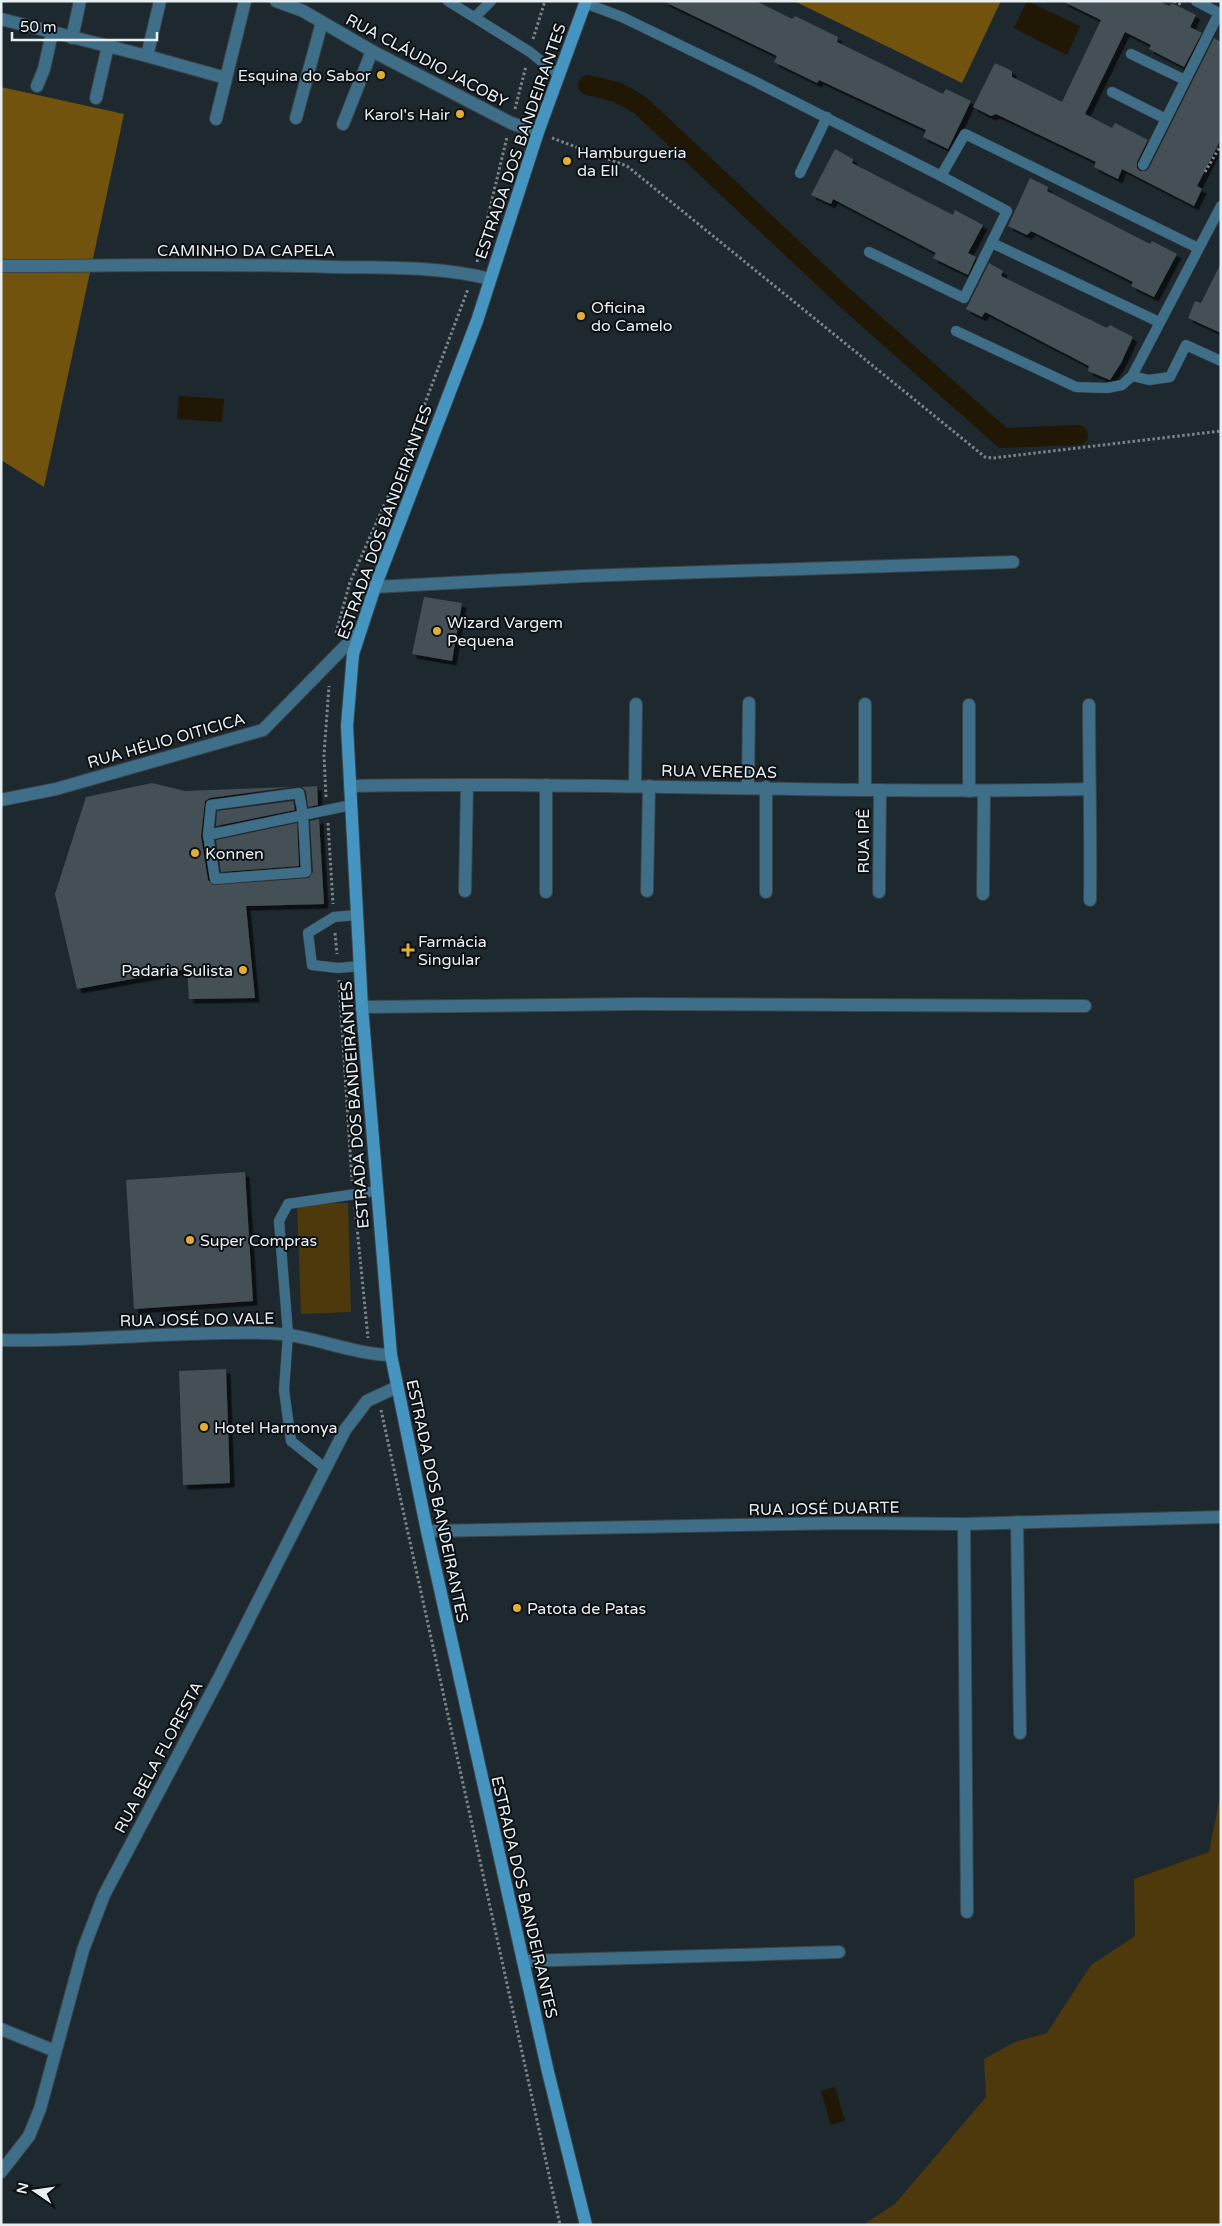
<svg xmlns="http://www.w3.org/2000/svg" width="1222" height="2226" font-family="'Varela Round',sans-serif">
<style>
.green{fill:#4e390c}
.forest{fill:#71530e}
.water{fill:#201704}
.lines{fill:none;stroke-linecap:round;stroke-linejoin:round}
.canal{stroke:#201704;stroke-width:20}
.building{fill:#445057;filter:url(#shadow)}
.service-casing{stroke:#3a444a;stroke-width:11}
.minor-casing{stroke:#3a444a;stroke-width:14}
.secondary-casing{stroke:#3a444a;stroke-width:14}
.path{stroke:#7c848a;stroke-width:3;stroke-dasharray:2.5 2.5;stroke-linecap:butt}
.service{stroke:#3f6e89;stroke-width:10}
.minor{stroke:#3f6e89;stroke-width:12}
.secondary{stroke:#4695c1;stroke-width:12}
.poi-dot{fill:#e4ad35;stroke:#0c1013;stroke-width:2}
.labels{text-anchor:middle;stroke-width:4;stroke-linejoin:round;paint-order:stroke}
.street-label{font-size:16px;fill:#e8eff3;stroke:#0c1013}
.poi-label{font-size:16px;fill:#e8eff3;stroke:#0c1013;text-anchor:start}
</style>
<defs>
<filter id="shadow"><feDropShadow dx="4.5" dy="4.5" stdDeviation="0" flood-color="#0009"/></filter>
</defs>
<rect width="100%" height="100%" fill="#1e282f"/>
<g class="green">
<path d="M348 1203 351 1312 301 1314 297 1204Z"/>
<path d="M1221 1792V2225H863L895 2204 986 2097 984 2059 1015 2042 1047 2033 1091 1965 1135 1936 1134 1879 1209 1852Z"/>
</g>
<g class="forest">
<path d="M794 1H1001L962 83Z"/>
<path d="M1 87 124 114 44 487 1 460Z"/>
</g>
<g class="water">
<path d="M1027 1 1080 26 1067 55 1014 28Z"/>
<path d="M179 396 224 399 222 422 177 419Z"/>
<path d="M835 2087 845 2121 831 2125 821 2091Z"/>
</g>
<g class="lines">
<path class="canal" d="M588 85 617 92 640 105 845 298 1003 438 1078 435"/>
</g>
<g class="building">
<path d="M663 1H756L792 19 795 16 838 37 837 42 943 94 946 89 971 101 948 149 923 137 926 130 819 80 817 83 774 62 777 56Z"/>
<path d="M1062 1H1159L1169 6 1172 3 1196 15 1190 27 1202 33 1184 67 1149 49 1151 45 1125 32 1085 114 1112 128 1115 123 1148 140 1137 162V168L1140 171H1146L1149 168 1214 38 1221 42V139L1197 186 1202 189 1194 206 1122 169 1118 179 1094 167 1096 162 996 114 991 116 973 107 995 63 1012 71V77L1062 102 1101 20Z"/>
<path d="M835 149 853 159 852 163 953 215 955 210 983 225 968 253 976 257 968 275 933 258 936 253 833 199 831 204 811 195Z"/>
<path d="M1030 178 1048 187 1047 191 1150 244 1152 241 1177 254 1154 297 1131 286 1133 282 1031 231 1027 235 1008 226Z"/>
<path d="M989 263 1003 271 1001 276 1107 328 1110 325 1133 337 1121 363 1110 380 1088 371 1089 366 985 312 982 317 966 309Z"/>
<path d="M1221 263V333L1188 318 1195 301 1201 303Z"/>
<path d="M424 597 462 603 452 661 412 654Z"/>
<path d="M152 783 185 791 291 787 210 798 205 801 201 836 208 880 213 885 309 878 313 872 310 821 319 819 324 904 246 906 255 998 189 999 187 969 77 989 55 894 86 797Z"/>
<path d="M317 786 318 805 308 807 306 791 302 787Z"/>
<path d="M293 801 295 810 216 826 217 811Z"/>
<path d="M297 823 299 866 221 872 216 840Z"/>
<path d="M245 1172 253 1301 134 1309 126 1180Z"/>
<path d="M226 1369 230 1483 183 1485 179 1371Z"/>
</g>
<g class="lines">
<defs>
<g id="service">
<path d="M448 1 530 52 558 75"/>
<path d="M1196 1 1221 14"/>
<path d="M585 3 622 17 752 80 941 176"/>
<path d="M475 17 491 1"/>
<path d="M1131 54 1185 80"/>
<path d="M1112 92 1166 119"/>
<path d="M1143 165 1219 13"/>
<path d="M800 173 827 117"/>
<path d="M992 243 1159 322"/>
<path d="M869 252 964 298 1007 211 941 176 965 134 1198 248"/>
<path d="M956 331 1076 387 1107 388 1122 385 1132 376 1221 206"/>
<path d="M1132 376 1149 380 1170 377 1186 345 1221 361"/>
<path d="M208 835 211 805 299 793 303 815 306 872 215 879 208 835C255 825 303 815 351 805"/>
<path d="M357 915 334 917 308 933 312 965 338 968 360 966"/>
<path d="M325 1468 291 1441 284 1390 288 1334 279 1221 288 1204 376 1191"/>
</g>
<g id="minor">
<path d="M276 1 303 11 372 51 511 123 538 132"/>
<path d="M1 19 147 56 226 78"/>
<path d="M72 38 80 1"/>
<path d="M147 56 160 1"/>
<path d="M37 86 44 69 52 33"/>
<path d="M96 98 108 46"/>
<path d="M296 118 322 22"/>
<path d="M216 119 245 1"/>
<path d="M343 124 372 51"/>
<path d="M1 266C111 266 222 263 332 267 385 268 439 266 490 279"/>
<path d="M375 587 583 576 1013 562"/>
<path d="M865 704V789"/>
<path d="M969 705V791"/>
<path d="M1089 705C1089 770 1091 835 1090 900"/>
<path d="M546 785V892"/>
<path d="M350 786C596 781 842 795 1089 789"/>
<path d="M635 786 636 704"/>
<path d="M748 787 749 703"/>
<path d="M1 800 56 789 263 730 360 631"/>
<path d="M465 891 467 785"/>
<path d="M647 891 649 786"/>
<path d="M766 892V787"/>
<path d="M879 892 880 790"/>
<path d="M983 894 984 791"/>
<path d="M362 1007 637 1004 1085 1006"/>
<path d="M1 1340C89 1342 177 1331 264 1333 308 1333 348 1354 391 1355"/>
<path d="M1017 1522 1020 1733"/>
<path d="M964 1524 967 1912"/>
<path d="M427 1531 847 1523 964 1524 1221 1517"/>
<path d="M523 1961 839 1952"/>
<path d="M1 2029 55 2051"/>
<path d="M1 2172 29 2136 40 2109 83 1950 104 1895 219 1678 345 1430 367 1401 397 1387"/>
</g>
<path id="secondary" d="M586 1 538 132 477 321 375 587 353 654 347 726 362 1007 391 1355 427 1531 523 1961 548 2072 586 2225"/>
</defs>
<use href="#service" class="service-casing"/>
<use href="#minor" class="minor-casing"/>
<use href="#secondary" class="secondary-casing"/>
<g class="path">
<path d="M1174 1 1182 5"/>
<path d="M533 39 545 1"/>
<path d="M515 109 526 66"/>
<path d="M552 138 627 166 985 457 993 458 1221 431"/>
<path d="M1205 172 1221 145"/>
<path d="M477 262 507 137"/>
<path d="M336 633 350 582 401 467 468 289"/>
<path d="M326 797 324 755 329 686"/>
<path d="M328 823 333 904"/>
<path d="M335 933 337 954"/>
<path d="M339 980 352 1181"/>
<path d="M355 1207 368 1338"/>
<path d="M381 1410 560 2225"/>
</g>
<use href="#service" class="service"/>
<use href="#minor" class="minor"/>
<use href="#secondary" class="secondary"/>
</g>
<g class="poi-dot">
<circle cx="381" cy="75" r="5"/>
<circle cx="460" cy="114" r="5"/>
<circle cx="567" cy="161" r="5"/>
<circle cx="581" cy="316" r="5"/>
<circle cx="437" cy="631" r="5"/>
<circle cx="195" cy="853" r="5"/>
<path d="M405.5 942.5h5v5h5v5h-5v5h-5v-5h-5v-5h5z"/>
<circle cx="243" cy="970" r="5"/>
<circle cx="190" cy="1240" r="5"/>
<circle cx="204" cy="1427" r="5"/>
<circle cx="517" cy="1608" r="5"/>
</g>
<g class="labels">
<g class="street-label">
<text transform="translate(427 60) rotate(28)" y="6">RUA CLÁUDIO JACOBY</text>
<text transform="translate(520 141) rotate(-71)" y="6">ESTRADA DOS BANDEIRANTES</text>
<text x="246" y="256">CAMINHO DA CAPELA</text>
<text transform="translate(384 522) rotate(-70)" y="6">ESTRADA DOS BANDEIRANTES</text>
<text transform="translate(166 740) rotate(-16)" y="6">RUA HÉLIO OITICICA</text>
<text transform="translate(719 771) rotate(1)" y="6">RUA VEREDAS</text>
<text transform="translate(863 841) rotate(-90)" y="6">RUA IPÊ</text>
<text transform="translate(354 1105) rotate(-94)" y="6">ESTRADA DOS BANDEIRANTES</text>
<text transform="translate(197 1319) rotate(-1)" y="6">RUA JOSÉ DO VALE</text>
<text transform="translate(438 1501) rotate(78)" y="6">ESTRADA DOS BANDEIRANTES</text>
<text transform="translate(824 1508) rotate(-1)" y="6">RUA JOSÉ DUARTE</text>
<text transform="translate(158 1757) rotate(-62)" y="6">RUA BELA FLORESTA</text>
<text transform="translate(525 1897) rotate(77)" y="6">ESTRADA DOS BANDEIRANTES</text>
</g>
<g class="poi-label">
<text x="371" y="81" text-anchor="end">Esquina do Sabor</text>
<text x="450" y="120" text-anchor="end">Karol's Hair</text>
<text x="577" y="158">Hamburgueria<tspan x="577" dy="18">da Ell</tspan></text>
<text x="591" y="313">Oficina<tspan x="591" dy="18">do Camelo</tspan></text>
<text x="447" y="628">Wizard Vargem<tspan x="447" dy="18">Pequena</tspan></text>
<text x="205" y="859">Konnen</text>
<text x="418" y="947">Farmácia<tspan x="418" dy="18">Singular</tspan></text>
<text x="233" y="976" text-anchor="end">Padaria Sulista</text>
<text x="200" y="1246">Super Compras</text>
<text x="214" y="1433">Hotel Harmonya</text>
<text x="527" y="1614">Patota de Patas</text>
</g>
</g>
<rect width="1222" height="2226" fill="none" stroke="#e8eff3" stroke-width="5"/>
<g transform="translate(35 2191) rotate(283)" stroke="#0c1013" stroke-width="4" paint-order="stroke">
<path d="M0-4L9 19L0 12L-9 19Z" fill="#e8eff3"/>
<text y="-8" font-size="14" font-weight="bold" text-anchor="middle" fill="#e8eff3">N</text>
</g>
<path d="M12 32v8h145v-8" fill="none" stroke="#e8eff3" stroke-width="2.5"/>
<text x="20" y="32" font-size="15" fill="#e8eff3" stroke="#0c1013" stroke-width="4" paint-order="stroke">50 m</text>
</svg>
